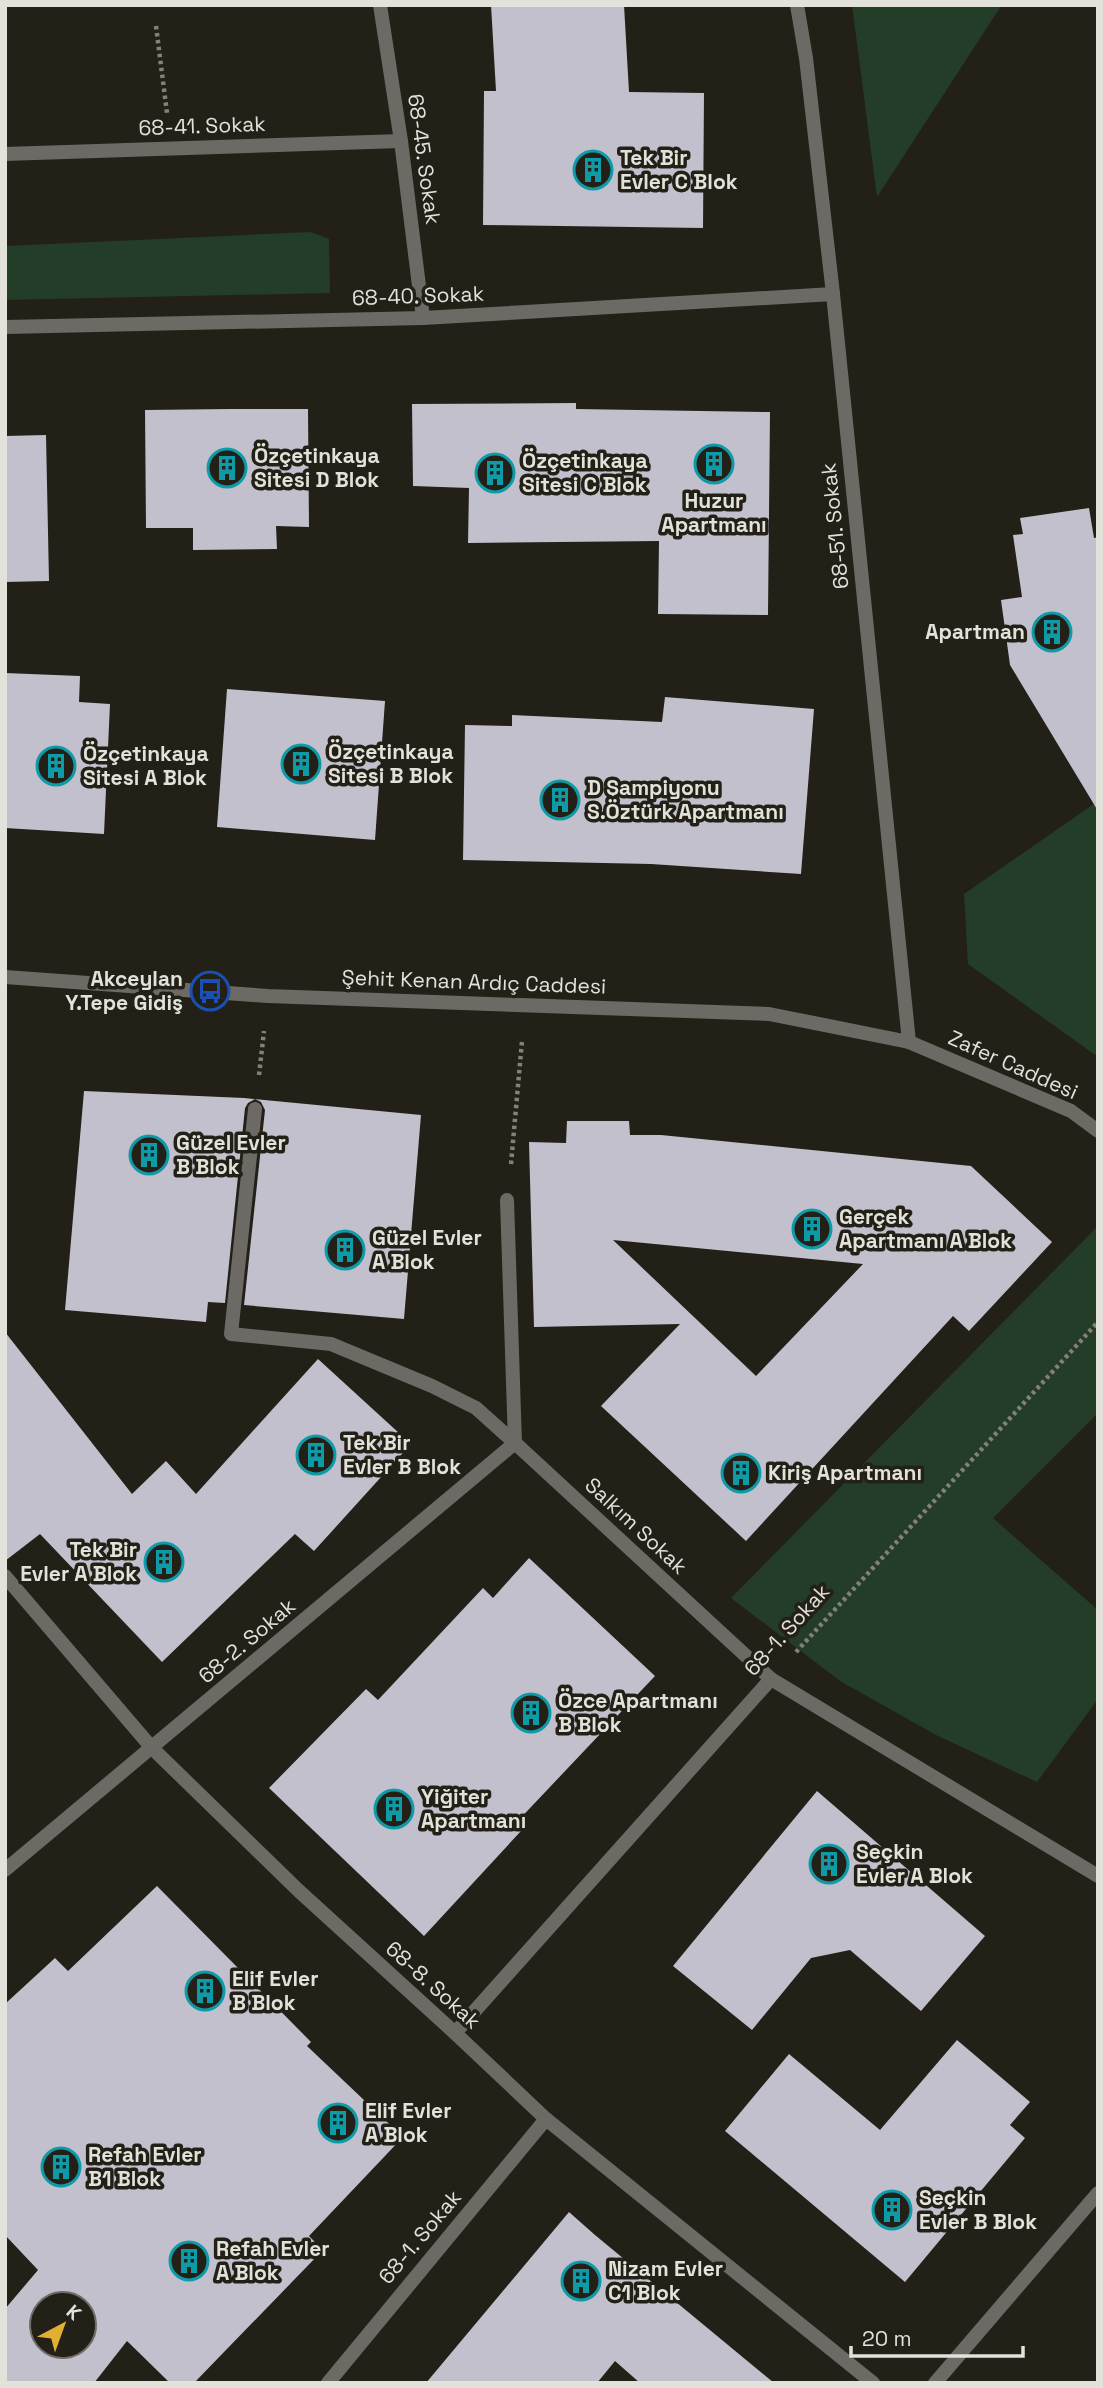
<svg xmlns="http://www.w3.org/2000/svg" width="1103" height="2388" font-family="'Space Grotesk',sans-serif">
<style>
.green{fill:#233d28}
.building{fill:#c1c0cc;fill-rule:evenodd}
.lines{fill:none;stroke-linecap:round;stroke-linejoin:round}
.path{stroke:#838179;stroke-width:4.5;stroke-dasharray:3.5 3.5;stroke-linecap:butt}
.pedestrian{stroke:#6d6965;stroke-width:14}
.minor{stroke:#6d6965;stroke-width:14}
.tertiary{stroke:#6d6965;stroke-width:14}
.labels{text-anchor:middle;stroke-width:7;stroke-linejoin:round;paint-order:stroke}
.street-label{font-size:21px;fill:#e2e1da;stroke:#222017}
.poi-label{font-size:21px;font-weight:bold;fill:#e2e1da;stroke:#222017;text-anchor:start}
</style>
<rect width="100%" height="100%" fill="#222017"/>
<g class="green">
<path d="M852 5 1001 6 877 197Z"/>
<path d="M311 232 329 239 330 293 5 300V246Z"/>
<path d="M1098 801V1057L968 964 964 894Z"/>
<path d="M1098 1226V1413L993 1518 1098 1610V1699L1037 1782 936 1735 840 1681 731 1598Z"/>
</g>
<g class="building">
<path d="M491 5H624L629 92 704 93 703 228 483 225 484 91H496Z"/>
<path d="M576 403V409L770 412 768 615 658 614 659 541 468 543 469 488 413 486 412 404Z"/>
<path d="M230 409H308L309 527 276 526 277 549 193 550V528H146L145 410Z"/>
<path d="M46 435 49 581 5 582V436Z"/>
<path d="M1089 508 1094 538 1098 537V811L1010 665 1001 600 1022 597 1013 535 1023 534 1020 518Z"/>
<path d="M5 673 80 676 79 702 110 704 104 834 5 828Z"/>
<path d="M227 689 385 701 375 840 217 827Z"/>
<path d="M665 697 814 709 801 874 651 864 463 860 465 725 512 726V715L662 722Z"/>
<path d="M84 1091 244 1098 421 1115 404 1319 244 1305 265 1110 261 1102 255 1099 248 1103 245 1108 225 1303 208 1302 206 1322 65 1310Z"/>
<path d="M567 1121H629L630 1135H661L971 1166 1052 1242 969 1331 953 1316 746 1541 601 1406 680 1324 534 1327 529 1142 566 1143ZM613 1240 863 1264 756 1376Z"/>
<path d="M5 1332 132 1494 166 1461 196 1494 318 1359 411 1444 314 1551 295 1534 162 1662 40 1534 5 1561Z"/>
<path d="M529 1558 655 1676 514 1825 521 1831 424 1936 269 1788 366 1689 378 1700 483 1588 493 1598Z"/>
<path d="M817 1791 985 1936 921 2011 850 1950 811 1958 752 2030 673 1966Z"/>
<path d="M157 1886 311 2042 307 2046 403 2137 309 2236 323 2250 194 2383H170L127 2341 94 2383H5V2309L38 2270 5 2235V2004L55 1958 68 1971ZM42 2304H84V2346H42Z"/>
<path d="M957 2040 1030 2102 1010 2125 1025 2138 905 2282 725 2131 789 2054 880 2130Z"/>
<path d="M569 2212 595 2235 774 2383H640L615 2361 597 2383H426Z"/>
</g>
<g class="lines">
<g class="path">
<path d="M156 26 167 113"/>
<path d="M259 1075 264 1031"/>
<path d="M511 1164 522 1041"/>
<path d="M796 1652 1098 1322"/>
</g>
<path class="pedestrian" d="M255 1109 231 1334 331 1344 432 1386 476 1408 515 1443"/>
<g class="minor">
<path d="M380 5 401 141 423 318"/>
<path d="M797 5 806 58 833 294 909 1042"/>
<path d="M5 154 401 141"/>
<path d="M5 327 423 318 833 294"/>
<path d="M507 1200 515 1443 771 1679 1098 1876"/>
<path d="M5 1576 152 1748 299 1891 455 2033 546 2119 873 2383"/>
<path d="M5 1870 515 1443"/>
<path d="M455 2033 771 1679"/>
<path d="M328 2383 546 2119"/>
<path d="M935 2383 1098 2193"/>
</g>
<path class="tertiary" d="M5 977 268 996 769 1014 909 1042 1071 1111 1098 1131"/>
</g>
<defs>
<symbol id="building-ring" viewBox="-11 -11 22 22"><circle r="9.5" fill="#222017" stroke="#0f9aa8" stroke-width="1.5"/><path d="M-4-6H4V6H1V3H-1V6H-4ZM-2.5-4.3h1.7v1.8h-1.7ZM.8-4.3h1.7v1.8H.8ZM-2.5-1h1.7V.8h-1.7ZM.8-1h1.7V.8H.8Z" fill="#0f9aa8"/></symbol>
<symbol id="bus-ring" viewBox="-11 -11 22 22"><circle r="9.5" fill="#222017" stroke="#1a4fb4" stroke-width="1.5"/><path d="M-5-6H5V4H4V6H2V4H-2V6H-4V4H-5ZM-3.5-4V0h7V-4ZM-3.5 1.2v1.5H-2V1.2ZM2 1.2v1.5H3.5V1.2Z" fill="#1a4fb4"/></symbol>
</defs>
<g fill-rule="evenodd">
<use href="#building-ring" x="571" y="148" width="44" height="44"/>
<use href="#building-ring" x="692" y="442" width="44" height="44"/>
<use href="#building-ring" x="205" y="446" width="44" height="44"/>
<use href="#building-ring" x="473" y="451" width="44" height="44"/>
<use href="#building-ring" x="1030" y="610" width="44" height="44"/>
<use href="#building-ring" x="279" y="742" width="44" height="44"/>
<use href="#building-ring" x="34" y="744" width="44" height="44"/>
<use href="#building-ring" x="538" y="778" width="44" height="44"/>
<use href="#bus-ring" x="188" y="969" width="44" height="44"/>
<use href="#building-ring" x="127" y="1133" width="44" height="44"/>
<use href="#building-ring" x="790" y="1207" width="44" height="44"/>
<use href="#building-ring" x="323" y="1228" width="44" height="44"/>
<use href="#building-ring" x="294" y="1433" width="44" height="44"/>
<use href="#building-ring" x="719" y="1451" width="44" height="44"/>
<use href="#building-ring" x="142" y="1540" width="44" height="44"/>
<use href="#building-ring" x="509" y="1691" width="44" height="44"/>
<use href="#building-ring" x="372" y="1787" width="44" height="44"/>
<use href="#building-ring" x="807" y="1842" width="44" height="44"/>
<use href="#building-ring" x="183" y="1969" width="44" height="44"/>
<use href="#building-ring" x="316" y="2101" width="44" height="44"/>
<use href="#building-ring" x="39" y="2145" width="44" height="44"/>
<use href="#building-ring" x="870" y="2188" width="44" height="44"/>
<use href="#building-ring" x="167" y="2239" width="44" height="44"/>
<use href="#building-ring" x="559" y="2259" width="44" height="44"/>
</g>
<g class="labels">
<g class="street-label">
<text transform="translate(202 126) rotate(-2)" y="7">68-41. Sokak</text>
<text transform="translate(424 159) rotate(82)" y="7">68-45. Sokak</text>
<text transform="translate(418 296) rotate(-2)" y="7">68-40. Sokak</text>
<text transform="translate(835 526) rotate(-96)" y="7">68-51. Sokak</text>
<text transform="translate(474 982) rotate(2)" y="7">Şehit Kenan Ardıç Caddesi</text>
<text transform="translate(1013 1065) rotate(24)" y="7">Zafer Caddesi</text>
<text transform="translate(636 1526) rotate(43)" y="7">Salkım Sokak</text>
<text transform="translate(787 1630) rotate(-48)" y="7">68-1. Sokak</text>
<text transform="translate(247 1641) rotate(-40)" y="7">68-2. Sokak</text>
<text transform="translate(433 1985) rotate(42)" y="7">68-8. Sokak</text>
<text transform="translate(420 2237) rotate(-50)" y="7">68-1. Sokak</text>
</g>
<g class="poi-label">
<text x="620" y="165">Tek Bir<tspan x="620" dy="24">Evler C Blok</tspan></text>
<text x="254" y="463">Özçetinkaya<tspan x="254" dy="24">Sitesi D Blok</tspan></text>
<text x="522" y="468">Özçetinkaya<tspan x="522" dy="24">Sitesi C Blok</tspan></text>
<text x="714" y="508" text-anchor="middle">Huzur<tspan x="714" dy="24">Apartmanı</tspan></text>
<text x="1025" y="639" text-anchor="end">Apartman</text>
<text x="328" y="759">Özçetinkaya<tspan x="328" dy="24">Sitesi B Blok</tspan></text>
<text x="83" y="761">Özçetinkaya<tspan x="83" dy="24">Sitesi A Blok</tspan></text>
<text x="587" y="795">D Şampiyonu<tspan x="587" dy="24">S.Öztürk Apartmanı</tspan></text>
<text x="183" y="986" text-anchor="end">Akceylan<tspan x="183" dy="24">Y.Tepe Gidiş</tspan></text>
<text x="176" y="1150">Güzel Evler<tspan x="176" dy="24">B Blok</tspan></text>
<text x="839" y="1224">Gerçek<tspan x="839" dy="24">Apartmanı A Blok</tspan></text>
<text x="372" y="1245">Güzel Evler<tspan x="372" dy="24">A Blok</tspan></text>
<text x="343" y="1450">Tek Bir<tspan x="343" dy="24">Evler B Blok</tspan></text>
<text x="768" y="1480">Kiriş Apartmanı</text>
<text x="137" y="1557" text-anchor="end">Tek Bir<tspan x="137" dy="24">Evler A Blok</tspan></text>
<text x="558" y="1708">Özce Apartmanı<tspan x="558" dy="24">B Blok</tspan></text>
<text x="421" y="1804">Yiğiter<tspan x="421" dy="24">Apartmanı</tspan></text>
<text x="856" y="1859">Seçkin<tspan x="856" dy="24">Evler A Blok</tspan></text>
<text x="232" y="1986">Elif Evler<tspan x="232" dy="24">B Blok</tspan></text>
<text x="365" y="2118">Elif Evler<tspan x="365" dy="24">A Blok</tspan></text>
<text x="88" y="2162">Refah Evler<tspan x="88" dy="24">B1 Blok</tspan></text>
<text x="919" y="2205">Seçkin<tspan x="919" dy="24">Evler B Blok</tspan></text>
<text x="216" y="2256">Refah Evler<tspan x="216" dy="24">A Blok</tspan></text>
<text x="608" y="2276">Nizam Evler<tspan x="608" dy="24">C1 Blok</tspan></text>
</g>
</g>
<rect width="1103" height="2388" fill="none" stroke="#e2e1da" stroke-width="14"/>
<g transform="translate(63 2325) rotate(41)"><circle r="33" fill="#222017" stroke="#6f6d65" stroke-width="2"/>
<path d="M0-5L12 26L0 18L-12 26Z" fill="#e1af34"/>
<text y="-10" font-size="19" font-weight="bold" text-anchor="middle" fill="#e2e1da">K</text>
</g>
<path d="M851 2346v10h172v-10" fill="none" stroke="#e2e1da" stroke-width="3.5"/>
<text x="862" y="2346" font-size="21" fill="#e2e1da" stroke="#222017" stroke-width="5" paint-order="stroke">20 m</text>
</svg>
